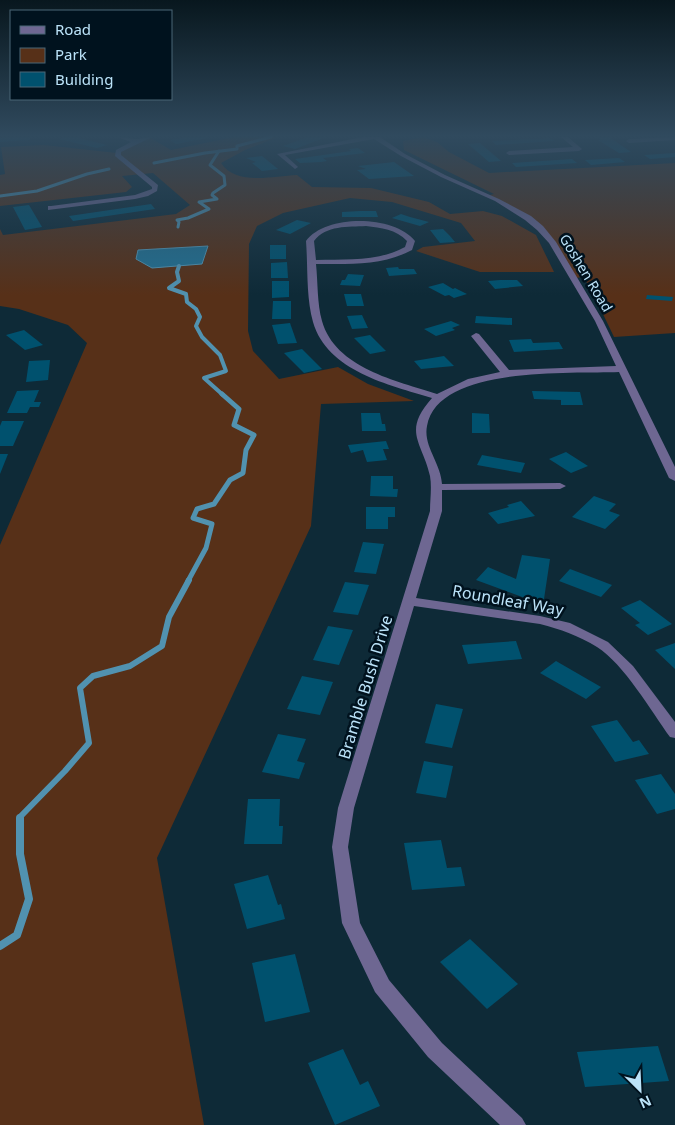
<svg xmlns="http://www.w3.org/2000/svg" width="675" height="1125" font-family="'Noto Sans',sans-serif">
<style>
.green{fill:#573018}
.water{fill:#236f90;stroke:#5192b0}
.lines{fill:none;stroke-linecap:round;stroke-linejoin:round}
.stream-far4{stroke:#5192b0;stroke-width:3}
.stream-far3{stroke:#5192b0;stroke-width:4}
.stream-far2{stroke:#5192b0;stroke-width:5}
.stream-far1{stroke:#5192b0;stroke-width:6}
.stream{stroke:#5192b0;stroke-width:8}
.building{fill:#00516e}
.minor{fill:#6e6792;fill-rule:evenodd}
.labels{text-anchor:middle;stroke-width:5;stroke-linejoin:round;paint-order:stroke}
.far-street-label{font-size:14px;fill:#bbe3f9;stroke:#00121e}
.street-label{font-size:16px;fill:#bbe3f9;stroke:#00121e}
</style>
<rect width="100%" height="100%" fill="#0e2a37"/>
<g class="green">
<path d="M149 137 171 150 234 137H278L245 150 221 163C236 186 273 176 297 175L312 187 371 188 429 202 450 214 483 211 502 216 536 235 554 272H480L416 251 423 247 475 241 461 223 392 202 350 198 283 213 257 226 249 244 248 331 253 351 279 379 338 367 368 384 414 401 321 404 311 526 157 858 204 1125H0V545L87 343 68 325 19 309 0 306V229L3 235 176 214 190 205 153 173 122 176 132 187 126 192 0 206V175L5 174 1 147 44 145 117 153 137 141Z"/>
<path d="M423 137 437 142 449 152 489 173 675 163V333L614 337 591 289 583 277 575 278 546 233 490 195 494 194 404 150 403 141Z"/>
</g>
<path class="water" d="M208 246 202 264 152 268 136 259 138 250Z"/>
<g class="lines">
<g class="stream-far4">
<path d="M154 163 205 153 237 149V146L271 137"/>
<path d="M0 196 37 191 87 174 109 169"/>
<path d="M178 227 179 222 177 220 188 218 209 209 199 202 217 199 212 195 213 193 225 185 224 176 210 165 219 151"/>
</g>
<path class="stream-far3" d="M179 266 177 272 179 281 169 288 186 294 187 302 196 309 200 317 196 326 202 337 220 355 226 371 204 378 223 395"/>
<path class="stream-far2" d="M188 581 206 548 212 524 193 518 197 509 214 504 230 480 243 473 246 450 254 435 234 425 239 409 222 394"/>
<path class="stream-far1" d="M20 819V817L65 771 89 743 80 688 93 676 130 666 162 646 169 617 189 580"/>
<path class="stream" d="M0 946 17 935 29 899 20 854V818"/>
</g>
<g class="building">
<path d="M30 137V140L0 142V138Z"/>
<path d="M65 137H75L107 145 97 148 59 139Z"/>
<path d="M188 137H208V138L176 144 170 140Z"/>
<path d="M308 137H326L295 149 283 146Z"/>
<path d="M597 137H609L631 152 619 153 598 140H601Z"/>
<path d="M550 138 554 141 496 145 492 141Z"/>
<path d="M480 143 501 161 489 162 468 144Z"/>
<path d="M358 148 365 153 323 158 327 161 321 162 300 163 295 159 351 151 349 149Z"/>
<path d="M675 153V157L650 159 644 155Z"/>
<path d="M262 156 278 169 262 171 252 163 256 162 246 158Z"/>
<path d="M619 158 625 162 591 165 585 160Z"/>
<path d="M572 159 577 163 516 167 512 163Z"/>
<path d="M394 162 414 176 369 179 357 170 366 169 358 166Z"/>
<path d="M151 204 155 209 73 221 69 216Z"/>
<path d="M29 205 42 227 25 230 13 207Z"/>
<path d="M360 211H376L378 217H342V212Z"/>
<path d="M401 214 410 217 429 222 420 226 392 218Z"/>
<path d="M297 220 311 223 290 234 276 230Z"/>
<path d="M443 229 450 236 455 242 440 243 430 230Z"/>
<rect x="270" y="245" width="16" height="14"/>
<path d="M287 262 288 278H271V263Z"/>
<path d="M398 267 399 269H414L417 274 389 276 386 268Z"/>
<path d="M348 274 364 275 360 286 340 285 342 280H345Z"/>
<path d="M500 280H517L523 286 495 289 488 281Z"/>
<path d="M272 281H289V297L272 298Z"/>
<path d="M443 283 453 289 455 288 467 294 454 298 449 295 445 296 428 287Z"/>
<path d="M344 294H361L364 306H347Z"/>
<path d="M647 295 673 297 672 301 646 299Z"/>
<path d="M273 301H291V319H272Z"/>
<path d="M362 315 368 328 352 329 347 316Z"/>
<path d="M476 316 512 318V325L475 323Z"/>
<path d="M451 321 460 325 452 328 455 330 436 336 424 329Z"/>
<path d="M290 323 297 343 278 344 272 325Z"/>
<path d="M24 330 43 345 25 350 6 335Z"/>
<path d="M370 335 386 351 370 354 354 338Z"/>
<path d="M531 339 533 343 559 342 563 349 514 352 509 340Z"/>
<path d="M302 349 322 369 304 373 284 353Z"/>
<path d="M444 356 454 366 421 369 414 361Z"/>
<path d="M50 360 48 380 26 382 29 361Z"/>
<path d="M39 390 34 402H41L39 407H30L27 413H7L17 391Z"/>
<path d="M532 391 580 392 583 405H561V400L534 399Z"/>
<path d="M361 413H380L382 424H385L386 431H362Z"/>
<path d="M472 413 489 414 490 433H472Z"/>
<path d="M2 421H24L13 446H0V426Z"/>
<path d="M386 441 389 449H383L387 460 367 462 363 450 351 453 348 445Z"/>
<path d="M566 452 588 466 571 473 549 459Z"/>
<path d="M0 454H8L0 474Z"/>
<path d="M482 455 525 463 521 473 477 465Z"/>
<path d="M371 476H393V489H398L397 497 370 496Z"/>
<path d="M594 496 616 504 609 511 620 515 605 529 572 517Z"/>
<path d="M521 501 535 516 498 524 488 513 509 507 507 505Z"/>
<path d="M366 507H395V517H388V529H366Z"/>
<path d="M363 542 384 544 376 574 354 572Z"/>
<path d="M522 555 550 559 544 599 533 601 476 580 488 567 516 579Z"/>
<path d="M570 569 612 585 601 597 559 581Z"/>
<path d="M345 582 369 585 358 615 333 612Z"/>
<path d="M640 600 672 624 648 635 635 625 640 623 621 608Z"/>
<path d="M328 626 353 630 339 665 313 660Z"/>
<path d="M516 641 522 659 468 664 462 645Z"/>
<path d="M675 643V669L655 650Z"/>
<path d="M556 661 601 687 586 699 540 673Z"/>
<path d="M302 676 333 682 320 715 287 709Z"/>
<path d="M436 704 463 709 452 748 425 743Z"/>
<path d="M617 720 633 742 639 740 649 754 615 762 591 726Z"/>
<path d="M278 734 306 739 297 761 305 763 299 779 262 772Z"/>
<path d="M424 761 453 766 446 798 416 793Z"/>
<path d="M661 774 675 794V809L657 814 635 780Z"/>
<path d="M248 799H280L279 826H283L282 844H244Z"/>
<path d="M441 840 447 868 461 867 465 886 412 890 404 843Z"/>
<path d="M268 875 278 905 281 904 285 919 247 929 234 884Z"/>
<path d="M470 939 518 984 487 1009 440 962Z"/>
<path d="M295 954 310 1012 265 1022 252 963Z"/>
<path d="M658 1046 669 1081 585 1087 577 1052Z"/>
<path d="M343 1049 360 1085 368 1081 380 1106 335 1125 308 1063Z"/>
</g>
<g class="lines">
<g class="minor">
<path d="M117 137 137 139 152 137 121 152V155L158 185 157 191 148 196 135 199 48 210V206H51L135 195 152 189V187L115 156 116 150 131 142Z"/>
<path d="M363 137H380L405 154 445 175 499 199 531 216 543 226 556 242 603 321 675 467V481L669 478 619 372C572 374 438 365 427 426 423 446 441 463 442 484L560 483 566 486 560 489 442 490V511L416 598 540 616 570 623 608 642 633 666 675 722V738L670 737C651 711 624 664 597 647 579 636 560 629 540 624L414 606 354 808 348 847 360 923 389 980 442 1043 522 1118 526 1125H500L428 1057 375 992 342 923 332 847 338 808 430 511C430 500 432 487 430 476 422 441 402 432 432 398 389 385 327 371 313 322 306 297 308 267 306 241 326 214 394 215 415 241L412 250C382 266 349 264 316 264 318 283 317 303 322 321 335 368 397 381 437 394L468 379 500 372 471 336 476 333 479 334 509 370 616 366 595 321 549 243 537 230 525 220 495 201 441 177 401 156 374 139 285 155 297 166 298 167 295 169 277 154ZM366 226C381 228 396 229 407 241L405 247C377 262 347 259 316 260L314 241C326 225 348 227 366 226Z"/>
<path d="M561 137H568L582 149 579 151 509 155 506 153 509 151 573 147Z"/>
<path d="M675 137V140L629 143 626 141 629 139Z"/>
</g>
</g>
<linearGradient id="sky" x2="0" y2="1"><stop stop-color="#08171e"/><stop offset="0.46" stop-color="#304a5e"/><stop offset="1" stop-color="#304a5e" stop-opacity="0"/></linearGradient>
<rect width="675" height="295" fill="url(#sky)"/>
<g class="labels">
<g class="far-street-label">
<text transform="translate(586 273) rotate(59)" y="5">Goshen Road</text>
</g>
<g class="street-label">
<text transform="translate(508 600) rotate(10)" y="6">Roundleaf Way</text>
<text transform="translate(365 687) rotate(-73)" y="6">Bramble Bush Drive</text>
</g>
</g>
<rect x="10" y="10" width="162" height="90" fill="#00121e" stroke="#4b6676"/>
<rect x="20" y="26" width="25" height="8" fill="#6e6792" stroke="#4b6676"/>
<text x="55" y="35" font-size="15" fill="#bbe3f9">Road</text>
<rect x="20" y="48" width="25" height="15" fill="#573018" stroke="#4b6676"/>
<text x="55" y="60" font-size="15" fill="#bbe3f9">Park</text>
<rect x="20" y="72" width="25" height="15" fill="#00516e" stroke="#4b6676"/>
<text x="55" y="85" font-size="15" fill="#bbe3f9">Building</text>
<g transform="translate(640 1090) rotate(156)" stroke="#00121e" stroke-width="4" paint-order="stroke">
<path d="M0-4L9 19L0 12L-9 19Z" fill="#bbe3f9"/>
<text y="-8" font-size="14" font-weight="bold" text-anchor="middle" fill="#bbe3f9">N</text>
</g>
</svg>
